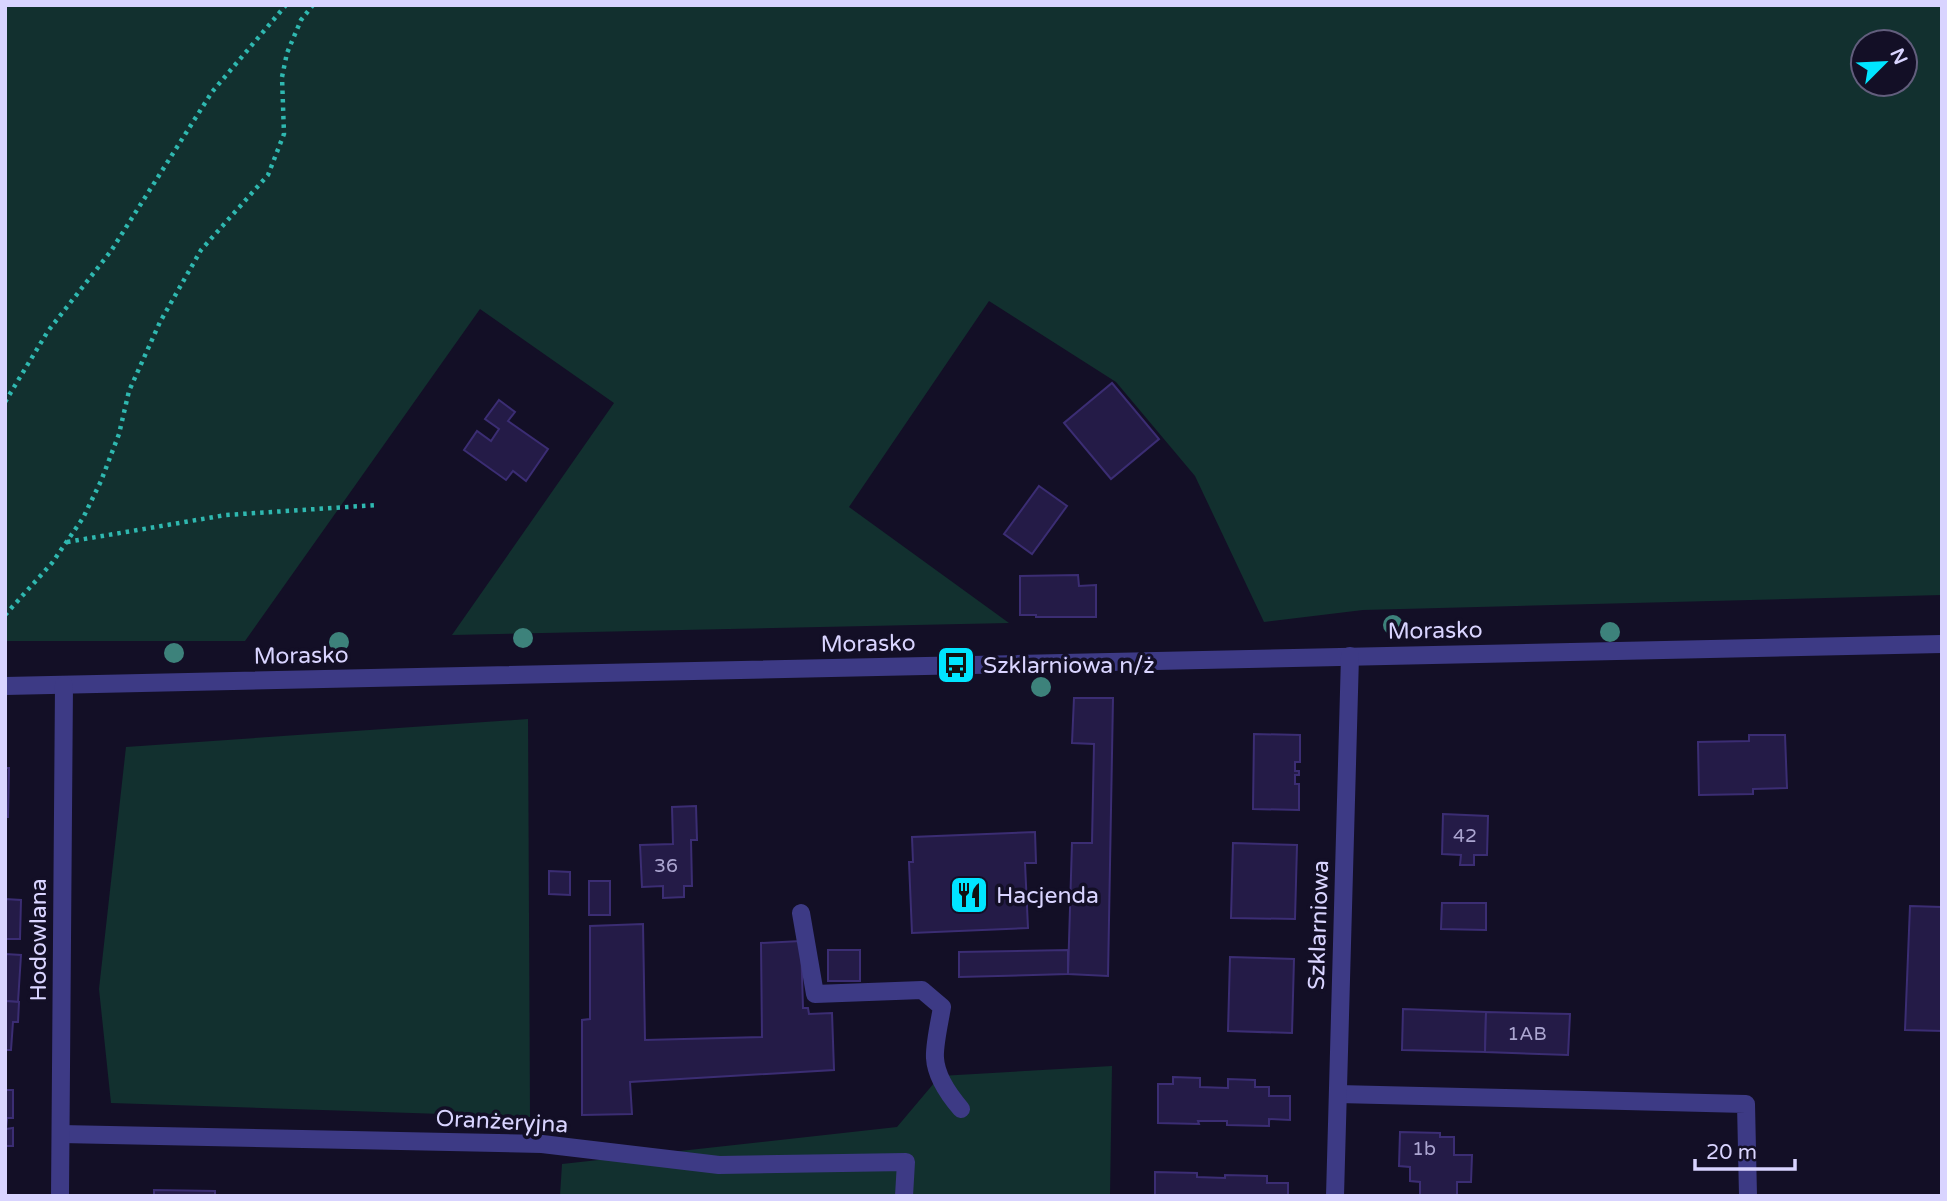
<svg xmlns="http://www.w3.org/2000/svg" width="1947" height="1201" font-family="'Varela Round',sans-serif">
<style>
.green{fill:#12302f;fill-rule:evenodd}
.building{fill:#241b47;stroke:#3b2d73;stroke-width:2}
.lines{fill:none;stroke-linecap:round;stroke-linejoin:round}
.path{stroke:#2fb8b0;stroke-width:4.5;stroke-dasharray:3.5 5;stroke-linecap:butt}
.minor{stroke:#3d3a85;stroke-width:18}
.tree{fill:#3d827b}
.labels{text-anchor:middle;stroke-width:7;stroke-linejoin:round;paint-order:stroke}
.number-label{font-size:19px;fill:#aca6d1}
.street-label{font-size:23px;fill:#d9d4ff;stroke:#130f26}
.poi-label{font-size:23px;fill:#d9d4ff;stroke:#130f26;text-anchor:start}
</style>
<rect width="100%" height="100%" fill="#130f26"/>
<g class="green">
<path d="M5 5H1942V595L1363 610 1264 622 1195 476 1116 382 989 301 849 507 1009 623 452 635 614 403 480 309 245 641H5ZM1863 42H1905V84H1863Z"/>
<path d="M528 719 530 1117 111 1103 99 989 126 747Z"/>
<path d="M1112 1066 1110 1196H560L562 1164 897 1127 940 1076Z"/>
</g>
<g class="building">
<path d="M1112 383 1159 439 1111 479 1064 423Z"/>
<path d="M499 400 515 412 508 421 548 449 526 481 513 471 506 480 464 450 477 431 491 441 499 429 485 419Z"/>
<path d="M1039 486 1067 506 1032 554 1004 534Z"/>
<path d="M1078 575 1079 586 1096 585V617H1036V615H1020V576Z"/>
<path d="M1074 698H1113L1108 976 1068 974 1072 843H1092L1094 744 1072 743Z"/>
<path d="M1254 734 1300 735V762H1295V771H1299V775H1295V784H1299V810L1253 809Z"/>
<path d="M1749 735H1785L1787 788 1753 789V794L1699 795 1698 742 1749 741Z"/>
<path d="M5 768H9L8 817H5Z"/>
<path d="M696 806 697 840H691L692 886H684V897L663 898V886L642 887 640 845 673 844 672 807Z"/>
<path d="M1443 814 1488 816 1487 855H1474V865H1460L1461 855 1442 854Z"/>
<path d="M1035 832 1036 863H1025L1028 928 912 933 909 862H913L912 837Z"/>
<path d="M1233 843 1297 845 1295 919 1231 918Z"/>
<path d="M549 871 570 872V895L549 894Z"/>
<rect x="589" y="881" width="21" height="34"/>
<path d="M5 899 21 900 20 939H5Z"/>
<path d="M1442 903H1486V930L1441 929Z"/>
<path d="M1910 906 1942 907V1031L1905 1030Z"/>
<path d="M643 924 645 1040 762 1037 761 943 801 941 803 1008H808L809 1014 832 1013 834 1070 630 1082 632 1114 582 1115V1020L590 1019V926Z"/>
<rect x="828" y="950" width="32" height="31"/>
<path d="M1068 950V974L959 977V952Z"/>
<path d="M5 954 21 955 18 1002 5 1001Z"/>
<path d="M1230 957 1294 959 1292 1033 1228 1031Z"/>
<path d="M5 1001 19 1002 18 1022H13L11 1050H5Z"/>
<path d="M1403 1009 1486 1012 1485 1052 1402 1050Z"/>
<path d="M1486 1012 1570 1014 1568 1055 1485 1052Z"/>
<path d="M1173 1077 1200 1078V1087L1228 1088V1079L1255 1080V1087H1269V1096H1290V1120L1269 1119V1126L1227 1125V1121H1198L1199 1124 1158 1123V1084H1173Z"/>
<path d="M5 1090H13V1118H7L6 1129 13 1128V1146H5Z"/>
<path d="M1400 1132 1440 1133V1137H1454V1155H1472L1471 1182H1457V1196H1420V1182L1410 1181V1167L1399 1166Z"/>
<path d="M1155 1172 1197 1173V1177L1225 1178V1175L1267 1176V1183H1288V1196H1155Z"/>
<path d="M154 1190 215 1191V1196H154Z"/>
</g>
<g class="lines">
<g class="path">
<path d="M5 402 48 331 111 251 212 92 286 5"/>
<path d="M67 542 226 515 377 505"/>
<path d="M5 615 52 563 83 518 101 481 119 434 129 391 160 322 201 250 268 175 284 134 282 77 287 53 301 20 313 5"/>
</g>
<g class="minor">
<path d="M5 686 1942 644"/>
<path d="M801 913 815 994 922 990 942 1007C940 1020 934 1045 935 1058 936 1077 949 1095 961 1109"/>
<path d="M1338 1094 1746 1104 1748 1196"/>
<path d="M61 1134 542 1144 719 1165 906 1162 904 1196"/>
<path d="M60 1196 64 685"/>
<path d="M1335 1196 1350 656"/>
</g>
</g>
<g class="tree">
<circle cx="1393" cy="625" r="10"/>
<circle cx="1610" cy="632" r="10"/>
<circle cx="523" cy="638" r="10"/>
<circle cx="339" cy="642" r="10"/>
<circle cx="174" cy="653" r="10"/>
<circle cx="1041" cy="687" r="10"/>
</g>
<defs>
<symbol id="bus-square" viewBox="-11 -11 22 22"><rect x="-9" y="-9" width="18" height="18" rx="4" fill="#00e5ff" stroke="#130f26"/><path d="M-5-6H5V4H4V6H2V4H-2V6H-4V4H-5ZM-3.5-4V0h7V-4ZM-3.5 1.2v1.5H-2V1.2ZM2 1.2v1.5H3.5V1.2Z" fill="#111"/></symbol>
<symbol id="restaurant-square" viewBox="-11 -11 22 22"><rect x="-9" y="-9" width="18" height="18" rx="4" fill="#00e5ff" stroke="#130f26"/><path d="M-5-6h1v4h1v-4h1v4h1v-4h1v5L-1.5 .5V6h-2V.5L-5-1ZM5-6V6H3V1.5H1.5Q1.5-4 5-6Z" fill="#111"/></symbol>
</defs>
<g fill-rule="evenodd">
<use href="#bus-square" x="934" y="643" width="44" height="44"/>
<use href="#restaurant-square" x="947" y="873" width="44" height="44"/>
</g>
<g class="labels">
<g class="number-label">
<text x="1465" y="842">42</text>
<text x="666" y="872">36</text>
<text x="1527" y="1040">1AB</text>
<text x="1424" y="1155">1b</text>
</g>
<g class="street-label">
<text transform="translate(1435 630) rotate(-1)" y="8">Morasko</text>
<text transform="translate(868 643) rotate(-1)" y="8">Morasko</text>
<text transform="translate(301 655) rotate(-1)" y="8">Morasko</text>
<text transform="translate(1318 925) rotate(-88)" y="8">Szklarniowa</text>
<text transform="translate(38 940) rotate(-90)" y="8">Hodowlana</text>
<text transform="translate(502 1121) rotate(3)" y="8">Oranżeryjna</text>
</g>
<g class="poi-label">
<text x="983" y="673">Szklarniowa n/ż</text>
<text x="996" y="903">Hacjenda</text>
</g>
</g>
<rect width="1947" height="1201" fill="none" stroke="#d9d4ff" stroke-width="14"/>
<g transform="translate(1884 63) rotate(66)"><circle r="33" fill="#130f26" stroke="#625e7d" stroke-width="2"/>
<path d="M0-5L12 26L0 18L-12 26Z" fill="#00e5ff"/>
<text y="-10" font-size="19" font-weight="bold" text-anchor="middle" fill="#d9d4ff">N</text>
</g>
<path d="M1695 1159v10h100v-10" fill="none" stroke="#d9d4ff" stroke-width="3.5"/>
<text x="1706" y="1159" font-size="21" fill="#d9d4ff" stroke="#130f26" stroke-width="5" paint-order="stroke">20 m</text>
</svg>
